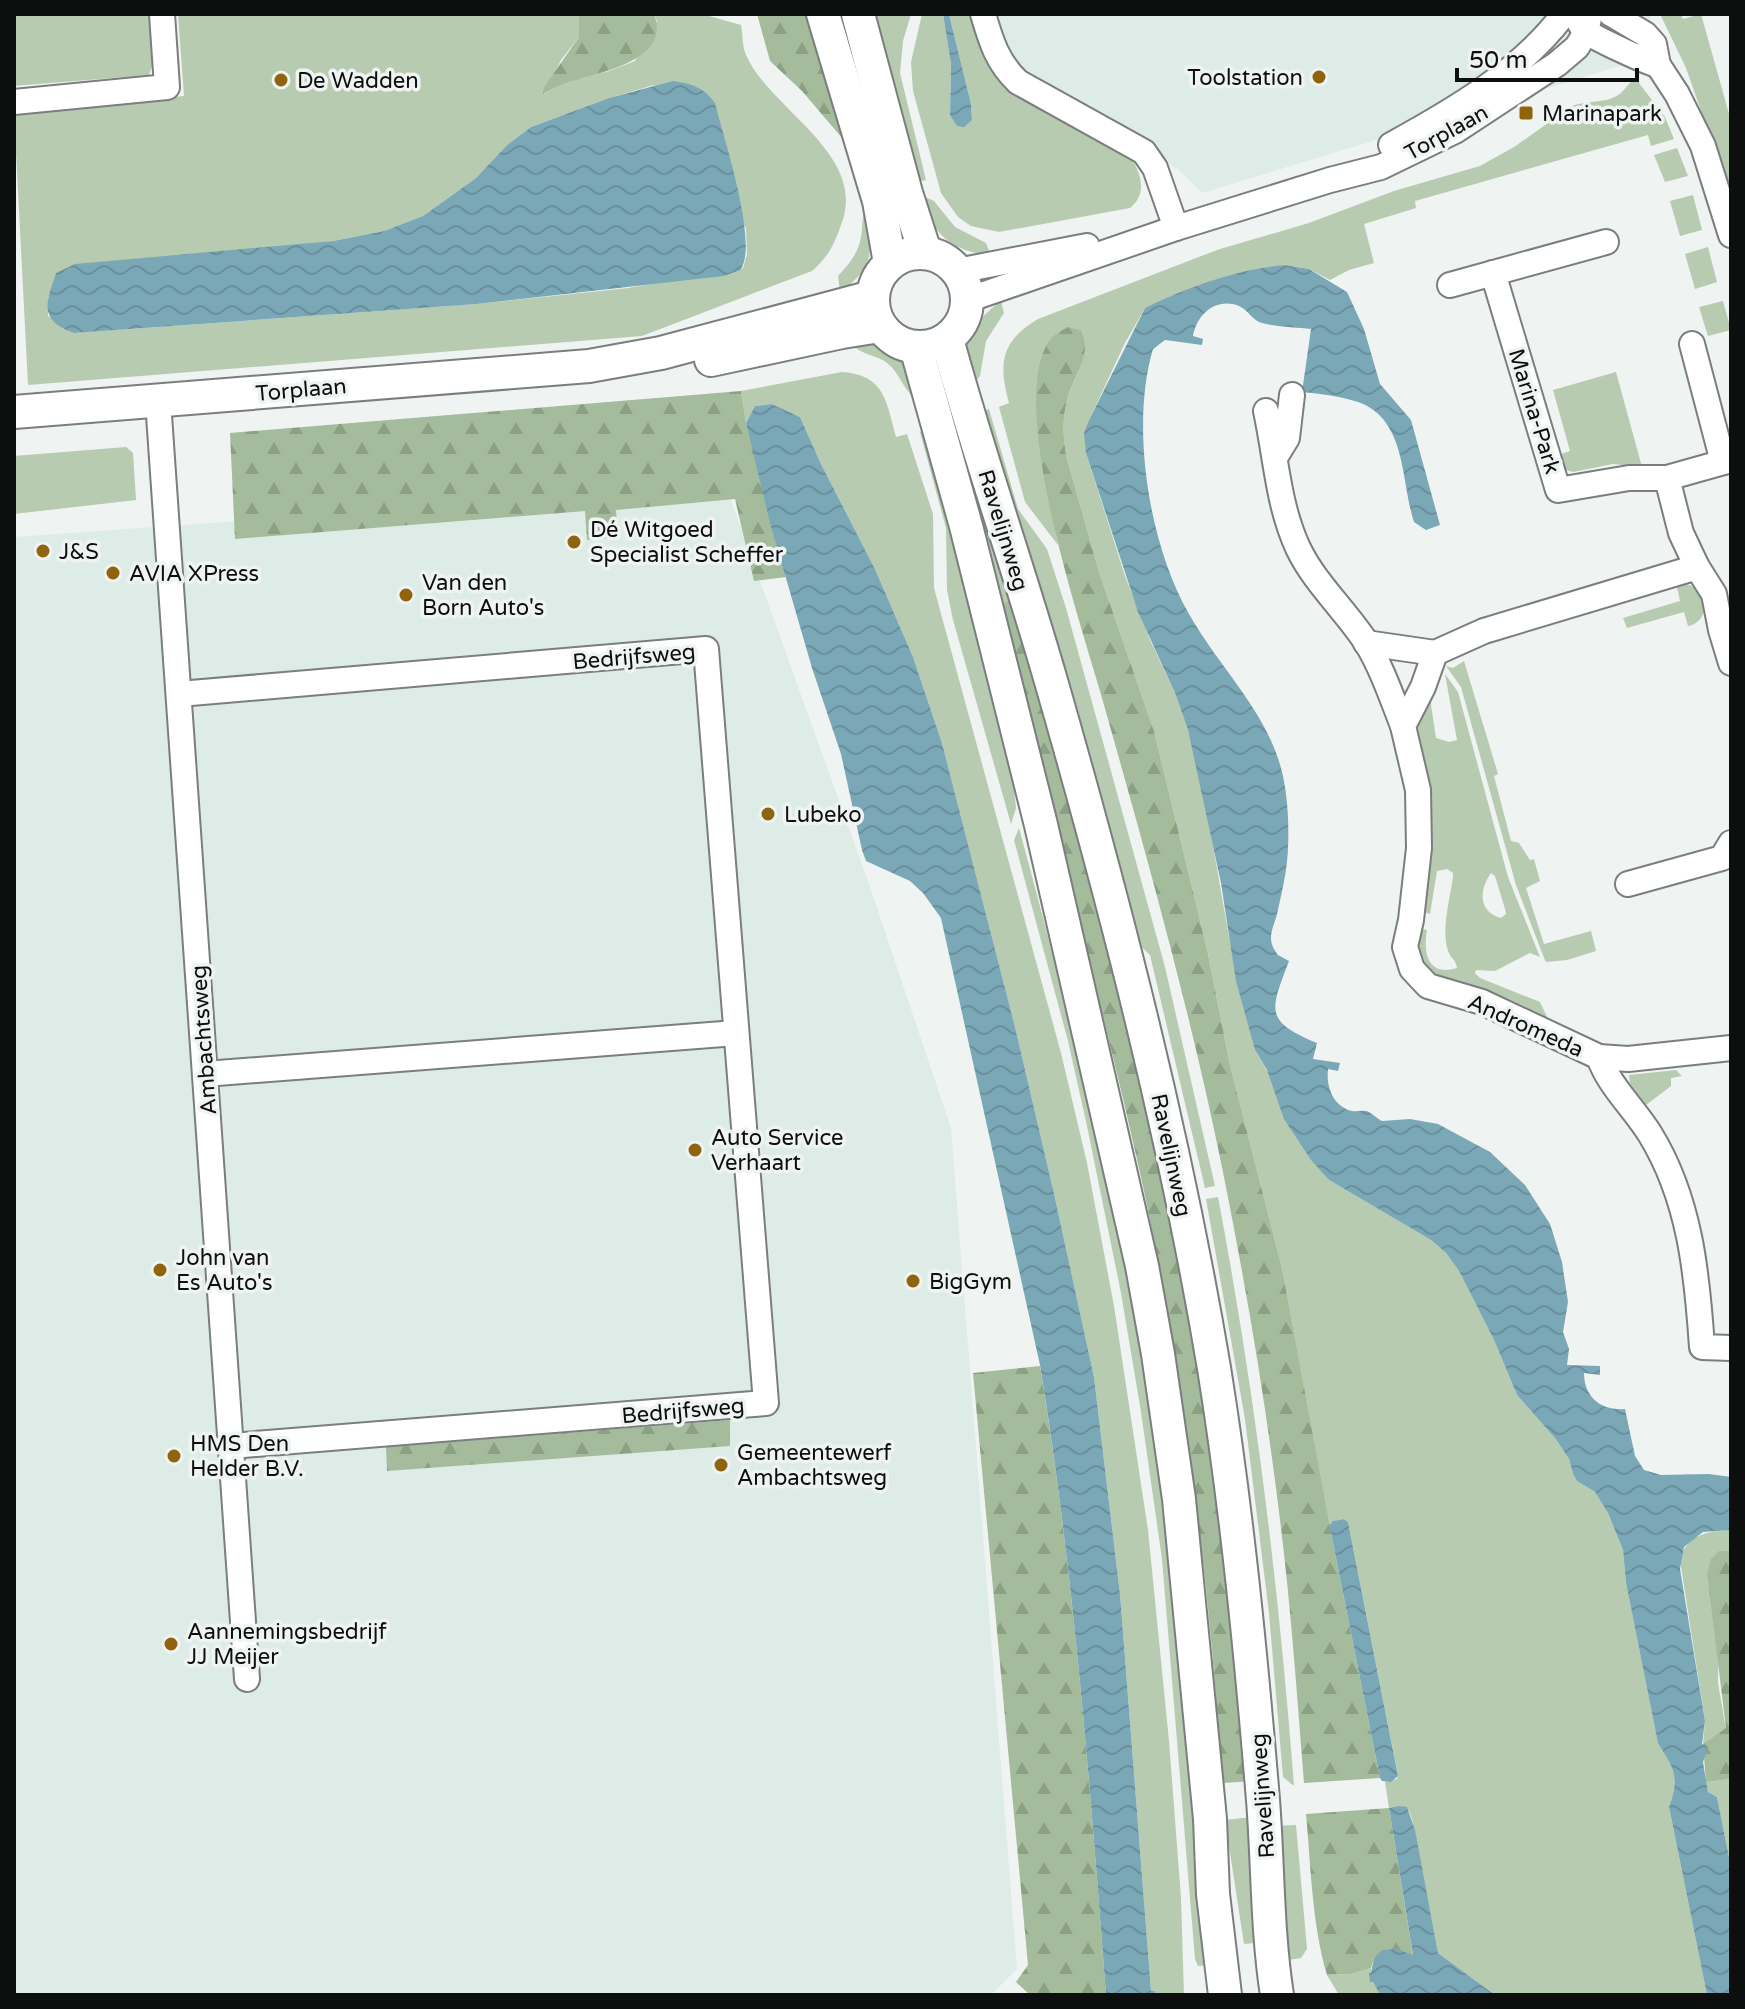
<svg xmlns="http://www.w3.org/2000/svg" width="1745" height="2009" font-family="'Varela Round',sans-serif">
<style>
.built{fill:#deece8}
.green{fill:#b7cbb1;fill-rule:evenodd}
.forest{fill:url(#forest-firs)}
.water{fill:url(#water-waves)}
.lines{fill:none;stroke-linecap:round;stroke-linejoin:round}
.street-casing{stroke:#7a7e7d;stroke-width:28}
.secondary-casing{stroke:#7a7e7d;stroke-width:36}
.street{stroke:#fff;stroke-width:24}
.secondary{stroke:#fff;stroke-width:32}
.poi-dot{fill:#90630d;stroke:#eff3f2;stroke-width:3}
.labels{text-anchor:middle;stroke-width:7;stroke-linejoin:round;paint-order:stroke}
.poi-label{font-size:22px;fill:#0d0f0f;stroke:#eff3f2;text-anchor:start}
.street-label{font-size:22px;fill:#0d0f0f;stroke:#eff3f2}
</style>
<defs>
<pattern id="forest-firs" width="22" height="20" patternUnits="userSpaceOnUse" patternTransform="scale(2)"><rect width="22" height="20" fill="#a4bc9b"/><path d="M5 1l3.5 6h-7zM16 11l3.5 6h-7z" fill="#8ca084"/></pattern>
<pattern id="water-waves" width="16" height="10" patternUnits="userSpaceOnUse" patternTransform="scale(2)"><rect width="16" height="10" fill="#7ba8b7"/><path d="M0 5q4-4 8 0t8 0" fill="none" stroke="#698f9c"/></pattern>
</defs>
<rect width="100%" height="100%" fill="#eff3f2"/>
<g class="built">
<path d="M996 14H1652L1634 56 1620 66 1202 193 1180 171 1011 60Z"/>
<path d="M723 478 869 884 951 1128 1017 1969 991 1995H14V1583L16 1582 14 537 294 517Z"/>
</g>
<g class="green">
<path d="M14 14H157L159 44 149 75 14 86Z"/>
<path d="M178 14H579V37L561 60 544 94 562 83 609 71 635 61 657 21 654 14H702L741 25C743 34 742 47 746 55 770 110 869 154 841 225 834 245 828 257 812 271L642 336 28 385 14 114 184 96ZM654 85 746 228 747 254 743 268 628 288 477 304 74 333 48 316V299L56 273 333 241 384 231 423 216 476 178 507 145 531 127 609 98Z"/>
<path d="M869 14H911L903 41 900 73 926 180 916 182Z"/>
<path d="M922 14H943L951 64 950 115 972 120 971 104 949 14H972L987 63 999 78 1130 156C1141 173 1148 194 1130 208L999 232 971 226 958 217 941 193 913 91 911 62Z"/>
<path d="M1660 14H1681L1683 19 1701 14 1731 121V187L1728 188 1686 68Z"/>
<path d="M1635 78 1665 117 1674 139 1651 146 1648 135 1415 201 1416 208 1364 224 1374 263 1349 270 1330 280 1309 269 1285 265 1145 308 1125 343 1089 420 1086 453 1125 576 1150 640 1175 693 1188 730 1206 806 1229 937 1255 1050 1329 1180 1431 1240 1446 1253 1459 1271 1494 1340 1517 1395 1555 1438 1569 1459 1573 1474 1577 1481 1595 1492 1608 1513 1623 1550 1626 1583 1658 1742C1674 1769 1680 1777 1669 1807L1707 1995H1495L1438 1953 1412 1819 1409 1811 1398 1806 1389 1808 1385 1782 1397 1779 1398 1775 1348 1522 1344 1519 1334 1521 1329 1526 1282 1268 1230 1065 1207 949 1154 731 1099 572 1066 455C1063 436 1062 416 1068 397 1075 373 1092 356 1082 331L1037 381 1038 433 1058 545 1025 502 999 407 1009 403C998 363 1001 341 1038 319L1217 250 1309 223 1394 191 1480 166 1514 147 1555 118 1560 124 1574 114 1570 107C1587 99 1606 105 1621 93 1626 88 1630 82 1635 78Z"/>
<path d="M1677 148 1688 176 1665 182 1654 155Z"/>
<path d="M1693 195 1702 230 1680 236 1670 201Z"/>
<path d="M923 196 934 201 955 227 986 243 990 253C970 256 945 243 934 226 928 218 926 206 923 196Z"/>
<path d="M865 212C872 252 877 265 840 292L838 276C849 264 858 254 861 237 863 228 861 220 865 212Z"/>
<path d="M1708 247 1717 282 1695 289 1685 254Z"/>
<path d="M1001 301 1004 313 986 341 980 376 975 382C972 374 966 364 965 356 963 333 985 313 1001 301Z"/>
<path d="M1723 301 1731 330 1708 336 1699 307Z"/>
<path d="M866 339C903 351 910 360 915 398 903 390 900 373 887 363 877 355 862 355 854 346Z"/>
<path d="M842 372C885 375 886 401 896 437L907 434 933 514 934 588 1061 1053 1087 1163 1114 1306 1148 1530 1169 1741 1181 1898 1184 1995H1156L1155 1991H1151L1120 1594 1094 1377 1053 1189 1015 1027 942 743 913 657 875 569 821 464 800 417 772 404 755 406 746 423 741 391Z"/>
<path d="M1616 372 1642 467 1613 464 1573 472 1563 469 1556 456 1570 451 1553 390Z"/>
<path d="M989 409 1018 509 1047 549 1066 608 1165 967 1215 1186 1205 1188 1150 955 1129 935 976 413Z"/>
<path d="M962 418 1017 598 995 606 949 422Z"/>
<path d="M929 427 1009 739 1016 808 1011 824 953 620 947 590 946 528 920 432Z"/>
<path d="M126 447 133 453 136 500 14 514V456Z"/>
<path d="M1686 584C1709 589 1711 622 1688 626L1684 612 1627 628 1623 618 1680 601 1677 587Z"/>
<path d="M1464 661 1498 774 1494 776 1511 841 1519 843 1530 860 1534 859 1540 881 1526 888 1544 944 1591 931 1596 951 1567 960 1546 962 1544 958 1516 885 1461 687 1446 666 1453 668Z"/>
<path d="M1445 674 1458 692 1508 877 1540 957 1530 953 1495 971 1476 970 1475 973 1480 978 1540 1002 1548 1019C1529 1009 1510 998 1490 992 1470 985 1433 985 1421 964 1414 952 1416 941 1418 928L1427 930C1423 952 1427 977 1457 968 1456 960 1451 959 1448 951 1441 930 1450 899 1453 877V873L1447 869 1437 871 1430 914 1421 911 1417 730 1421 710 1432 685 1431 705 1436 738 1449 742 1457 740ZM1491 873 1495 876 1505 909 1506 914 1501 918C1478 912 1479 890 1491 873Z"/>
<path d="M1019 828C1069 1013 1118 1199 1147 1388 1177 1580 1184 1773 1212 1965L1198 1966 1195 1959 1162 1559 1141 1412 1121 1293 1087 1126 1068 1041 1014 840Z"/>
<path d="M1676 1070 1682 1076 1671 1078V1086L1646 1105 1630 1083 1629 1075Z"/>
<path d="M1218 1197C1255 1392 1279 1588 1294 1786L1283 1777 1269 1613 1245 1419 1206 1199Z"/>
<path d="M1731 1530V1550L1719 1551 1718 1683 1726 1729 1703 1744 1705 1721 1680 1560C1686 1534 1709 1531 1731 1530Z"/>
<path d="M1731 1779V1867L1717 1797 1708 1792 1706 1782Z"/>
<path d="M1252 1817 1265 1942 1244 1944 1225 1820Z"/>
<path d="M1296 1825 1307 1949 1301 1958 1282 1961 1272 1826Z"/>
<path d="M1371 1968 1373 1982 1380 1995H1339L1327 1975 1351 1974Z"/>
</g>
<g class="forest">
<path d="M579 14H654C673 62 595 73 566 83 558 85 551 90 543 94L544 87 579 37Z"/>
<path d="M757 14H814L854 152 802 91 770 61Z"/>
<path d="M1068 327 1082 331C1092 357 1075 372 1068 397 1062 416 1063 436 1066 455L1099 572 1154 731 1207 949 1230 1065 1282 1268 1331 1533 1380 1778 1304 1783C1297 1695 1291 1608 1280 1520 1266 1403 1246 1287 1223 1172 1190 1009 1145 850 1100 691 1078 615 1011 415 1046 346 1050 337 1059 332 1068 327Z"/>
<path d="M741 391 746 423 786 577 754 581 735 499 616 510 618 537 587 540 585 511 235 539 230 433Z"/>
<path d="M1017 598 1180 1213 1254 1781 1222 1783C1210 1584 1185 1385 1144 1191 1101 994 1046 801 995 606Z"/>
<path d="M1040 1366C1074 1574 1090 1785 1106 1995H1030L1016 1982 1028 1965 973 1373Z"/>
<path d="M730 1420V1446L387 1471 386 1447Z"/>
<path d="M1731 1550V1779L1706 1782 1703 1744 1726 1728 1707 1573 1711 1559 1719 1551Z"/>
<path d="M1389 1808 1413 1956 1374 1958 1371 1968 1351 1974 1327 1975C1312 1924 1311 1868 1306 1814Z"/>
</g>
<g class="water">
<path d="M943 14H949L971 104 972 120 964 127 957 126 950 115 951 64Z"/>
<path d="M673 81C693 84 703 87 715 103 723 136 760 246 740 270L724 276 477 304 74 333C38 320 46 303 56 273L75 264 333 241 384 231 423 216 476 178 507 145 531 127 609 98Z"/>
<path d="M1285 265 1309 269 1347 292 1364 329 1380 384 1411 420 1440 525 1426 530 1414 522C1401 482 1407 419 1358 402 1340 396 1321 394 1302 392L1311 329C1295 327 1274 327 1259 322 1252 319 1248 310 1239 306 1216 297 1197 314 1193 336L1203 339 1202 345 1165 340 1153 349C1130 426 1149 545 1189 614 1220 669 1269 713 1283 776 1288 800 1289 825 1288 849 1287 871 1282 892 1277 914 1275 922 1271 930 1271 938 1271 944 1274 950 1278 955L1289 961C1270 1011 1264 1021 1317 1043L1313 1059 1340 1063 1338 1071 1328 1069C1326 1087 1333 1106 1352 1111 1357 1112 1361 1110 1366 1111 1371 1112 1376 1118 1382 1121L1410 1119 1438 1124 1490 1152 1525 1185 1550 1224 1562 1262 1568 1302 1563 1332 1569 1349 1567 1365 1600 1366V1375L1584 1373C1584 1397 1601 1411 1625 1409L1635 1456 1644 1470 1661 1475 1709 1474 1731 1477V1530L1703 1532 1684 1547 1680 1569 1705 1721 1702 1744 1708 1747 1703 1762 1708 1792 1717 1797 1731 1867V1995H1707L1669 1807C1680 1777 1674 1769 1658 1743L1626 1583 1623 1550 1608 1513 1595 1492 1577 1481 1573 1474 1569 1459 1555 1438 1517 1395 1494 1340 1459 1271 1446 1253 1431 1240 1329 1180 1311 1160 1284 1119 1267 1070 1255 1050 1236 981 1221 883 1188 730 1175 693 1138 612 1086 453 1084 433 1089 420 1145 308C1188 287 1237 269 1285 265Z"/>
<path d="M772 404 800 417 821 464 875 569 913 657 942 743 1015 1027 1053 1189 1094 1377 1120 1594 1151 1991H1155L1156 1995H1106C1090 1785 1074 1574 1040 1365L941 918 923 893 910 881 866 861 862 850 841 754 812 668 770 523 746 423 755 406Z"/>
<path d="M1344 1519 1348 1522 1398 1776 1391 1782 1382 1781 1380 1778 1331 1533 1329 1526 1333 1521Z"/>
<path d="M1398 1806 1407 1807 1415 1830 1438 1953 1495 1995H1380L1373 1982H1370L1369 1973H1371L1374 1958 1382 1950 1397 1949 1413 1955 1389 1808Z"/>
</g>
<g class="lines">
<defs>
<g id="street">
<path d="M983 14C991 41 997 62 1018 82L1144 152 1155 168 1176 228"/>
<path d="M1611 14 1645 34 1654 44 1658 65 1677 94 1703 146 1731 235"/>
<path d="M1578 20C1580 24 1582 28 1586 31 1592 37 1648 63 1658 65"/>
<path d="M14 102 167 87 162 14"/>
<path d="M1391 145C1455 110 1520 72 1564 14"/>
<path d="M957 271 1087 246"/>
<path d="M1493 273 1558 490 1629 478H1667L1731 460"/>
<path d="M1450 285 1606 242"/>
<path d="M967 300 1176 228 1330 180 1381 167 1455 131 1557 64 1577 47 1586 32 1590 14"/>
<path d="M1692 344 1723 462"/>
<path d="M158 401 247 1679"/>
<path d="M1266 411C1276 457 1278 505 1298 548 1314 582 1345 610 1366 642 1382 668 1392 698 1403 726"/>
<path d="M1276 456 1287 438 1292 395"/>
<path d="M1667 478 1681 533 1697 567 1714 594 1721 630 1731 663"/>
<path d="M1366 643 1435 653"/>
<path d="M1435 653 1423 687 1403 726 1418 790 1419 848 1411 920 1405 947 1412 969 1428 986 1482 1002 1599 1057C1609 1086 1634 1108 1650 1134 1690 1199 1697 1273 1702 1347L1731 1348"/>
<path d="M1435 653 1484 631 1697 567"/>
<path d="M179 694 706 649 766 1403 231 1446"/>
<path d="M1628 884 1722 858 1731 843"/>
<path d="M1599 1057 1628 1059 1731 1048"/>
<path d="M205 1074 736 1033"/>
</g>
<g id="secondary">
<path d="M823 14 879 201 890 263"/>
<path d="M858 14 906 193 925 252"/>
<circle cx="920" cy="300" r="47"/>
<path d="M947 339C978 454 1018 566 1051 681 1116 907 1175 1136 1214 1368 1237 1511 1251 1655 1263 1800 1268 1864 1267 1931 1277 1995"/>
<path d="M916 347 966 526 1041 825 1142 1266 1158 1354 1179 1499 1210 1819 1213 1894 1225 1995"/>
<path d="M711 360 842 332 880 326"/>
<path d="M14 412 589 366 661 353 872 297"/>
</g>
</defs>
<use href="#street" class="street-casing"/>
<use href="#secondary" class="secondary-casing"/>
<use href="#street" class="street"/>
<use href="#secondary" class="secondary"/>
</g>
<g class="poi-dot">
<circle cx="1319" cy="77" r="8"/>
<circle cx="281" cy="80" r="8"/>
<rect x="1518" y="105" width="16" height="16" rx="4"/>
<circle cx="574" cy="542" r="8"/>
<circle cx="43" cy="551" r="8"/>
<circle cx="113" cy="573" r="8"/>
<circle cx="406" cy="595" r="8"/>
<circle cx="768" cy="814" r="8"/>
<circle cx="695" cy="1150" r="8"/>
<circle cx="160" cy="1270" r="8"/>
<circle cx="913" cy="1281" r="8"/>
<circle cx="174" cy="1456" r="8"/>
<circle cx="721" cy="1465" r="8"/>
<circle cx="171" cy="1644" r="8"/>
</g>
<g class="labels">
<g class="poi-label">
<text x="1303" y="85" text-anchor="end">Toolstation</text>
<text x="297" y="88">De Wadden</text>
<text x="1542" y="121">Marinapark</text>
<text x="590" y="537">Dé Witgoed<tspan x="590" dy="25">Specialist Scheffer</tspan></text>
<text x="59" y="559">J&amp;S</text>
<text x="129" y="581">AVIA XPress</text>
<text x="422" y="590">Van den<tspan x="422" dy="25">Born Auto's</tspan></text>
<text x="784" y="822">Lubeko</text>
<text x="711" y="1145">Auto Service<tspan x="711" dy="25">Verhaart</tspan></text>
<text x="176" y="1265">John van<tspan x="176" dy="25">Es Auto's</tspan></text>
<text x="929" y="1289">BigGym</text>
<text x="190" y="1451">HMS Den<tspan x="190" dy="25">Helder B.V.</tspan></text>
<text x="737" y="1460">Gemeentewerf<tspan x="737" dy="25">Ambachtsweg</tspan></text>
<text x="187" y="1639">Aannemingsbedrijf<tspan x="187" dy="25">JJ Meijer</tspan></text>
</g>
<g class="street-label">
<text transform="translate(1446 132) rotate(-29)" y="8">Torplaan</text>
<text transform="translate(301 389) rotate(-5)" y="8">Torplaan</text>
<text transform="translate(1535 411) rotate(73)" y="8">Marina-Park</text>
<text transform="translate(1004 530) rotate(73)" y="8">Ravelijnweg</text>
<text transform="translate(634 656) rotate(-5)" y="8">Bedrijfsweg</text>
<text transform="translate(1526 1025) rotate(24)" y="8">Andromeda</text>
<text transform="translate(203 1040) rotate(-94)" y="8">Ambachtsweg</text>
<text transform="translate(1172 1155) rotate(78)" y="8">Ravelijnweg</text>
<text transform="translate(683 1410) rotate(-5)" y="8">Bedrijfsweg</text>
<text transform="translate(1262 1796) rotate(-94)" y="8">Ravelijnweg</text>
</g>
</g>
<rect width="1745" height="2009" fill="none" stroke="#0d0f0f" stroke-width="32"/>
<path d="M1457 68v12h180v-12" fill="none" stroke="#0d0f0f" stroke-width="4"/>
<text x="1469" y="68" font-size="24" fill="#0d0f0f" stroke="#eff3f2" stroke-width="6" paint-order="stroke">50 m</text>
</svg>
